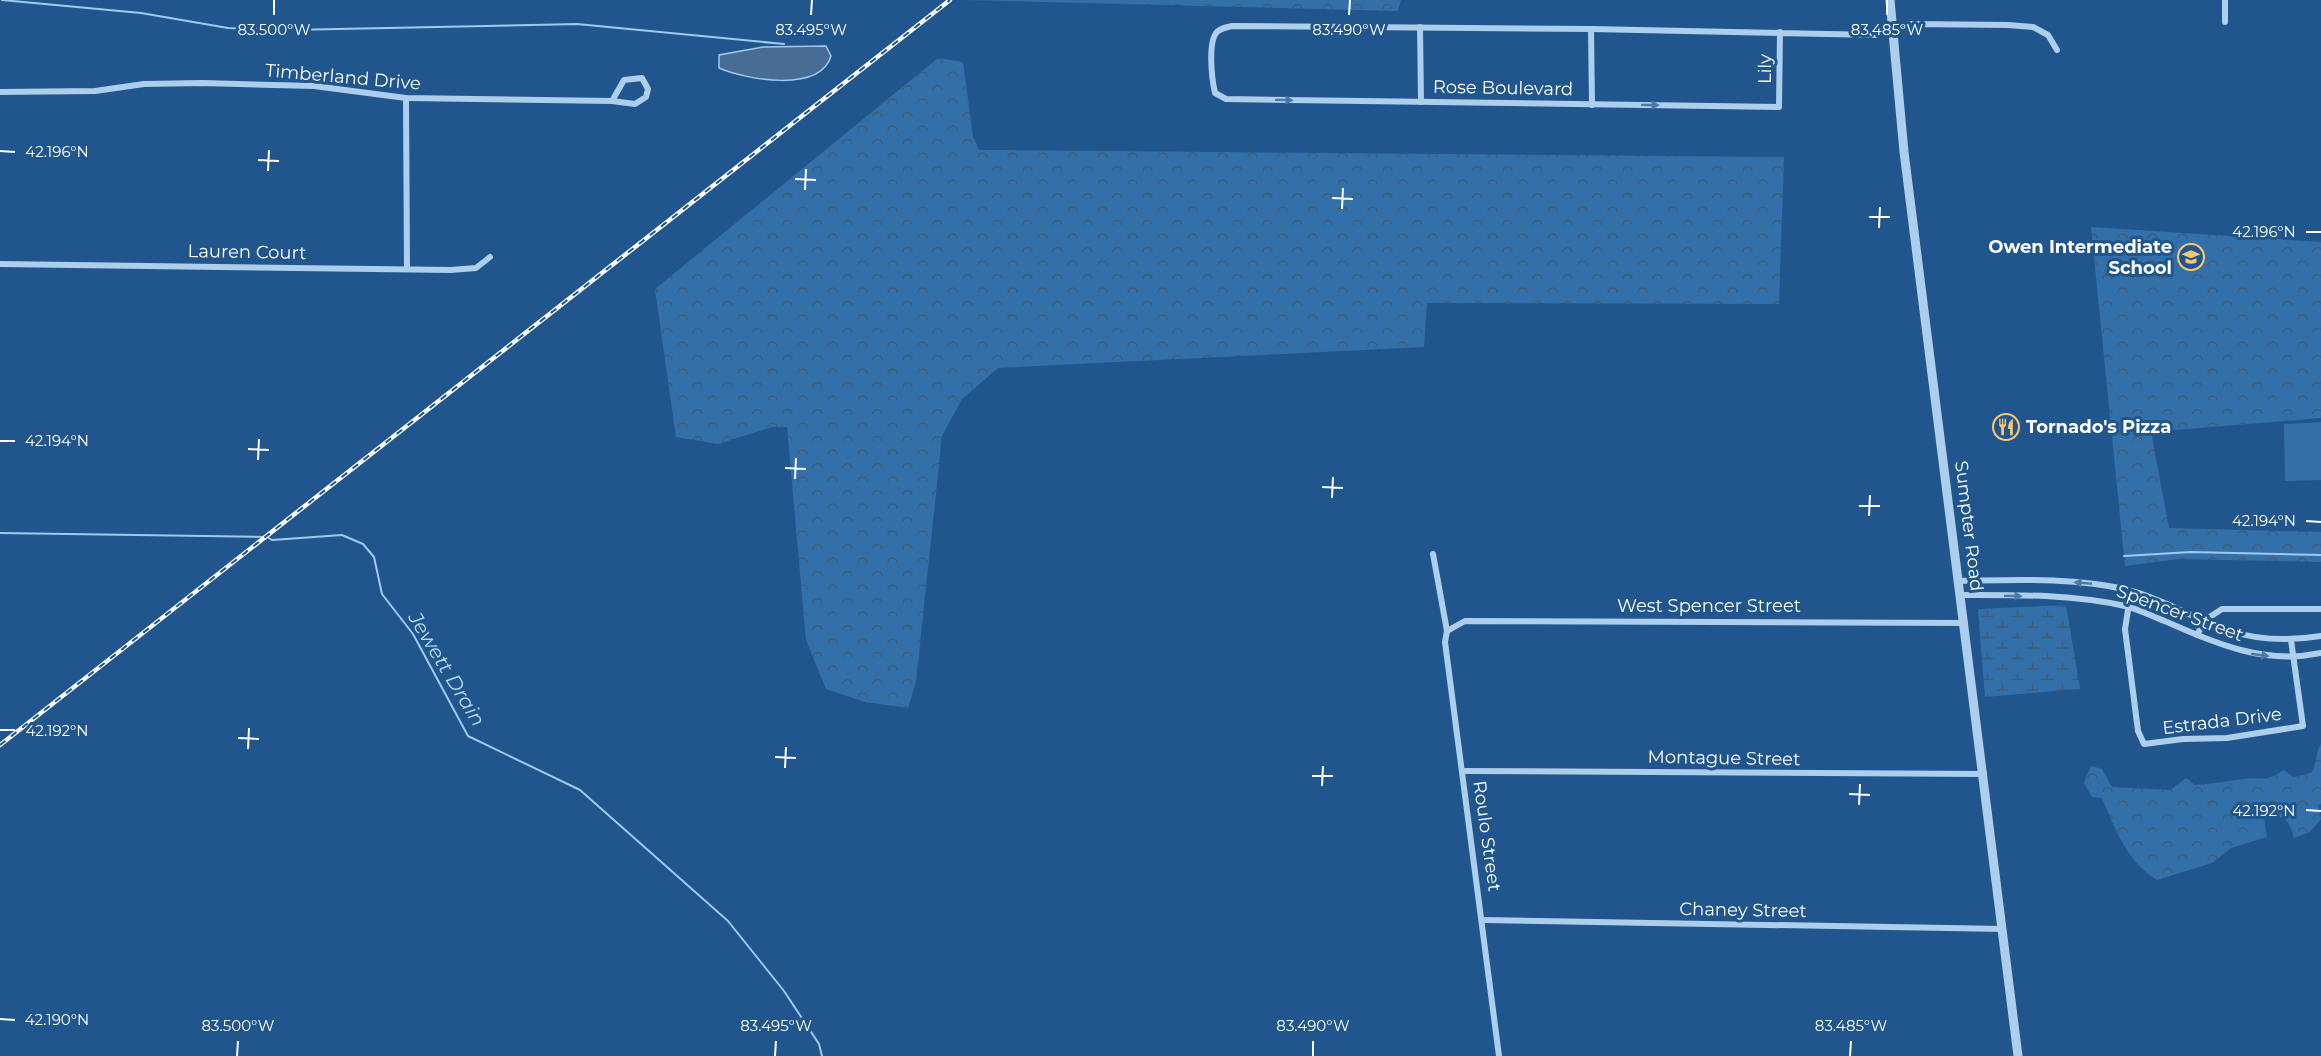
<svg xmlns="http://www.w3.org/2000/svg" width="2321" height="1056" font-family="Montserrat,sans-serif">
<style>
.forest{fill:url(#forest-crowns)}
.wetland{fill:url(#wetland-marsh)}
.pitch{fill:#3370aa}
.water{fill:#476d94;stroke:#a1c9ed;stroke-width:1.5}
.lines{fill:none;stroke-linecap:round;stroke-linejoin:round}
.stream{stroke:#a1c9ed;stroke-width:2}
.minor{stroke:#adceec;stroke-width:6}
.tertiary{stroke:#adceec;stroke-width:9}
.rail-casing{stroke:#fff;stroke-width:4.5}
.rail{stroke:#20568d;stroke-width:2;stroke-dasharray:7;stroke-linecap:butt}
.oneway{fill:#4a7aaa}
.ticks{fill:none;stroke:#fff;stroke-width:2}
.labels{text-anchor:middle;stroke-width:6;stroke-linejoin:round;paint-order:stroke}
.street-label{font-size:18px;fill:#fff;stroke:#20568d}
.poi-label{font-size:18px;font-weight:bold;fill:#fff;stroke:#20568d;text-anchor:end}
.water-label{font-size:20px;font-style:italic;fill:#b9d7f3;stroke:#20568d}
.ticks-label{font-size:15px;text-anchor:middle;fill:#fff;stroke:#20568d;stroke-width:6;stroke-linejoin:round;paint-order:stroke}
</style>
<defs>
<pattern id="forest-crowns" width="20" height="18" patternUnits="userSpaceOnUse" patternTransform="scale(1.5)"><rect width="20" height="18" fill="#3370aa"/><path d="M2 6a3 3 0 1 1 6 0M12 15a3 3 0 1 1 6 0" fill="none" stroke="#425a72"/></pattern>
<pattern id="wetland-marsh" width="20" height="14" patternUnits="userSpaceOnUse" patternTransform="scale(1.5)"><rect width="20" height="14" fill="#3370aa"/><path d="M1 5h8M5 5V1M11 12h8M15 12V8" fill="none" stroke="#425a72"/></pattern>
</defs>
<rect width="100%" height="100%" fill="#20568d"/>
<g class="forest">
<path d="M965 0H1401L1398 11Z"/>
<path d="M938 58 963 62 973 137 979 150 1784 157 1779 304 1427 303 1424 347 998 368 962 399 942 436 916 682 908 708 865 702 826 689 806 640 787 427H772L718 444 676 437 655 289Z"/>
<path d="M2091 227 2321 242V418L2151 432 2169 528 2321 532V562L2178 559 2125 566Z"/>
<path d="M2321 744V804L2318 805 2321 819 2310 832 2294 838C2289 820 2284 812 2264 819L2267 837 2231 848 2212 863 2157 880C2128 863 2115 829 2102 798L2092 797 2084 783 2091 766 2102 769 2112 787 2170 790 2186 778 2195 785C2211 784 2227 781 2243 779 2264 776 2262 784 2284 770L2293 777 2311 773C2317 763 2315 754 2321 744Z"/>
</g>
<path class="wetland" d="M2066 605 2080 689 1985 697 1978 609Z"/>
<path class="pitch" d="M2321 422V480L2285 481 2284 424Z"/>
<path class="water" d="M826 46 831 56C820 93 747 80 719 68V55L763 47Z"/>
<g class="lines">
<g class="stream">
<path d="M2 0 141 13 228 28 289 30 577 24 784 44"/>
<path d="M0 533 267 537 272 540 342 535 363 544 374 557 382 594 413 634 468 736 580 790 728 921 784 991 819 1044 822 1056"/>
<path d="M2124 556 2191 552 2321 555"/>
</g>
<g class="minor">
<path d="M2225 22V0"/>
<path d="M1420 27 1421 102"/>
<path d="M1591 29 1592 105"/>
<path d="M1780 32 1779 107 1226 99 1215 93C1212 80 1207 40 1218 31 1222 28 1228 27 1232 26L1591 29 1877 35 1911 24 2008 25 2033 27 2048 35 2057 50"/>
<path d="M0 92 95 91 144 84 202 83 314 86 406 98 612 101 635 104 646 97 648 89 642 78 624 80 612 101"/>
<path d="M406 98 407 269"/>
<path d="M0 264 451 270 476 268 490 257"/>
<path d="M1433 554 1447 631"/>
<path d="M1959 581C2015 580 2073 577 2128 590 2164 599 2196 620 2230 631 2261 641 2290 641 2321 636"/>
<path d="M2131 591 2125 629 2138 731 2144 744 2183 739 2227 738 2303 726 2291 640"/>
<path d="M1961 595C2016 595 2071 594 2125 606 2139 609 2153 617 2167 622 2217 644 2265 665 2321 653"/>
<path d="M2197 635 2205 620 2222 609H2321"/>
<path d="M1463 771 1984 774"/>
<path d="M1483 920 2003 929"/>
<path d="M1499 1056 1445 642 1447 631 1465 621 1965 623"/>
</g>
<path class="tertiary" d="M1890 0 1904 152 2018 1056"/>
<defs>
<path id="rail" d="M0 745 950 0"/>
</defs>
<use href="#rail" class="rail-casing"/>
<use href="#rail" class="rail"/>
</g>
<defs><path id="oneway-solid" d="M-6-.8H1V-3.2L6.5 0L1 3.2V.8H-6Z" transform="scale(1.5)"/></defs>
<g class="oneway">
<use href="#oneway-solid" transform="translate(1284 100) rotate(1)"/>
<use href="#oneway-solid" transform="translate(1650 105) rotate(1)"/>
<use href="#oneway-solid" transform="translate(2083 583) rotate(-175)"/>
<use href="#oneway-solid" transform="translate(2013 596) rotate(1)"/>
<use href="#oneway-solid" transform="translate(2260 655) rotate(8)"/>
</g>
<path class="ticks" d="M274 15V0M811 15 812 0M1349 15 1350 0M1887 15V0M0 151 15 152M258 160 279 161M268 171 269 150M795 179 816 180M805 190 806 169M1332 198 1353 199M1342 209 1343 188M1869 217H1890M1879 228 1880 207M2306 232H2321M0 441H15M248 449 269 450M258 460 259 439M785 468 806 469M795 479 796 458M1322 487 1343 488M1332 498 1333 477M1859 506H1880M1869 516 1870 495M2306 521 2321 522M0 730H15M238 738 259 739M248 749 249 728M775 757 796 758M785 768 786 747M1312 776H1333M1322 786 1323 766M1849 794 1870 795M1859 805 1860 784M2306 810 2321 811M0 1019 15 1020M237 1056 238 1041M775 1056 776 1041M1313 1056V1041M1850 1056 1851 1041"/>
<defs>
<symbol id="school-ring" viewBox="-11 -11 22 22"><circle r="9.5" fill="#20568d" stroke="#fac96e" stroke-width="1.5"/><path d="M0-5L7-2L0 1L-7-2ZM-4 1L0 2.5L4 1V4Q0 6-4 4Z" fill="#fac96e"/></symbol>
<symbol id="restaurant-ring" viewBox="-11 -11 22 22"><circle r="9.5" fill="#20568d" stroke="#fac96e" stroke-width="1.5"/><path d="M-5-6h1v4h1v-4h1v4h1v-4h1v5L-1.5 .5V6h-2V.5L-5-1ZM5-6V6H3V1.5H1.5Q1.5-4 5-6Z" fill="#fac96e"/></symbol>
</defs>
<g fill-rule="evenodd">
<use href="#school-ring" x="2176" y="242" width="30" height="30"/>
<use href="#restaurant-ring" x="1991" y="412" width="30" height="30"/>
</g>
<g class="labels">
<g class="street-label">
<text transform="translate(1765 69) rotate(-89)" y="6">Lily</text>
<text transform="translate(343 77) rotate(5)" y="6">Timberland Drive</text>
<text transform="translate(1503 88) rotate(1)" y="6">Rose Boulevard</text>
<text transform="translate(247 252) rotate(1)" y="6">Lauren Court</text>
<text transform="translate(1969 526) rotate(83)" y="6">Sumpter Road</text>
<text x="1709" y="612">West Spencer Street</text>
<text transform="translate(2180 613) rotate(20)" y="6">Spencer Street</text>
<text transform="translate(2222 721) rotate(-7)" y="6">Estrada Drive</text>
<text transform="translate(1724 758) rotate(1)" y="6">Montague Street</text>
<text transform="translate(1487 836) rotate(82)" y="6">Roulo Street</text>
<text transform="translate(1743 910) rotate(1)" y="6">Chaney Street</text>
</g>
<g class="poi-label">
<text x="2172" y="253">Owen Intermediate<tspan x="2172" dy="21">School</tspan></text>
<text x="2026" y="433" text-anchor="start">Tornado's Pizza</text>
</g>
<g class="water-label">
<text transform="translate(447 669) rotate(59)" y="7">Jewett Drain</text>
</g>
</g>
<g class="ticks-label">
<text x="274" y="35">83.500°W</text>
<text x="811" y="35">83.495°W</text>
<text x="1349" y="35">83.490°W</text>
<text x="1887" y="35">83.485°W</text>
<text x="57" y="157">42.196°N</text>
<text x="2264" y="237">42.196°N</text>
<text x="57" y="446">42.194°N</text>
<text x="2264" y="526">42.194°N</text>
<text x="57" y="736">42.192°N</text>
<text x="2264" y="816">42.192°N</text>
<text x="57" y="1025">42.190°N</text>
<text x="238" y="1031">83.500°W</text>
<text x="776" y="1031">83.495°W</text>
<text x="1313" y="1031">83.490°W</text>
<text x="1851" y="1031">83.485°W</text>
</g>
</svg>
